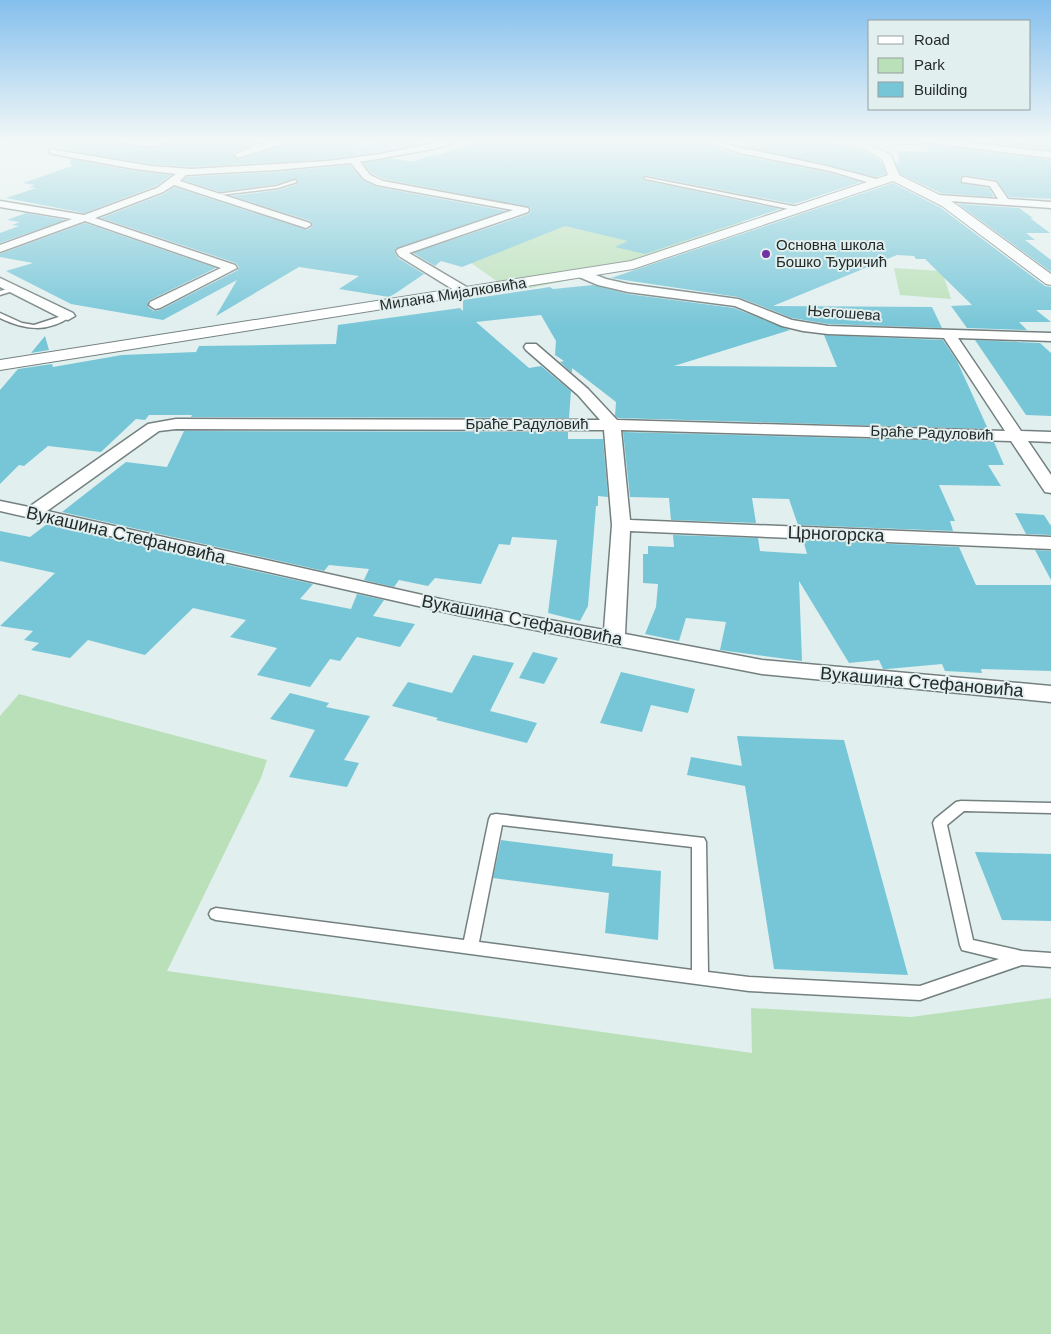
<svg xmlns="http://www.w3.org/2000/svg" width="1051" height="1334" font-family="Arial,sans-serif">
<style>
.green{fill:#bae0b9}
.lines{fill:none;stroke-linecap:round;stroke-linejoin:round}
.river{fill:#92cff5;fill-rule:evenodd}
.building{fill:#77c6d8}
.lane-casing{stroke:#73807f;stroke-width:3}
.street-casing{stroke:#73807f;stroke-width:3}
.secondary-casing{stroke:#73807f;stroke-width:2}
.lane{fill:#fff;fill-rule:evenodd}
.street{fill:#fff;fill-rule:evenodd}
.secondary{fill:#fff;fill-rule:evenodd}
.poi-dot{fill:#7231a5;stroke:#e1efee;stroke-width:2}
.labels{text-anchor:middle;stroke-width:4;stroke-linejoin:round;paint-order:stroke}
.far-poi-label{font-size:15px;fill:#242a29;stroke:#e1efee;text-anchor:start}
.far-street-label{font-size:15px;fill:#242a29;stroke:#e1efee}
.street-label{font-size:18px;fill:#242a29;stroke:#e1efee}
</style>
<rect width="100%" height="100%" fill="#e1efee"/>
<g class="green">
<path d="M639 178 740 201 722 215 744 223 589 276 530 288 508 289 471 263Z"/>
<path d="M894 268 942 271 951 299 900 295Z"/>
<path d="M19 694 267 760 261 778 167 971 752 1053 751 1008 911 1017 1051 998V1334H0V716Z"/>
</g>
<g class="lines">
<g class="river">
<path d="M4 140H79L139 152 142 156 139 160 133 161 72 149 13 145 7 144Z"/>
<path d="M388 140H423L420 144 360 156 286 163 280 162 277 158 280 154 286 153 360 146Z"/>
<path d="M737 140H771L864 162 942 161 1051 166V178L942 173 864 174 740 144Z"/>
</g>
</g>
<g class="building">
<path d="M72 140H116L122 145 151 149 174 140H270L255 143 233 153V156L239 160 297 140H367L342 151 363 154 328 159 192 167 151 164 71 151Z"/>
<path d="M481 140H694L739 155 830 173 861 182 794 204 644 175 642 177 646 181 780 209 645 254 615 247 628 241 565 226 462 267 441 261 435 266 413 253 529 214 531 211 530 207 384 179 371 173 363 163 390 158 413 162 428 156 439 155Z"/>
<path d="M791 140H826L870 154 880 160 886 174 876 177 743 146Z"/>
<path d="M964 140H1051V150Z"/>
<path d="M925 146 945 147 1051 160V199L1009 197 996 180 965 175 960 177 961 183 989 188 994 197 941 193 900 174 896 163 900 164 898 151 930 152Z"/>
<path d="M71 159 135 171 171 175 156 186 84 213 6 198 36 188 29 187 35 185 23 183 75 165H70Z"/>
<path d="M350 165 363 180 377 187 506 211 397 248 394 251 398 258 424 274 396 293 389 297 339 289 359 276 299 267 216 316 237 280 163 320 71 304 6 271 33 263 0 257V254L85 223 216 268 148 301V307L154 311 160 310 238 270 239 267 236 263 101 218 164 194 174 187 307 230 313 226 311 221 231 196 279 190 298 184 299 182 296 179 277 184 220 192 183 180 187 177 276 172Z"/>
<path d="M893 183 941 208 1045 286 1051 287V310H1036L1051 322H1019L1027 330 967 328 951 306 972 305 925 259H916L914 256 897 255 773 306 932 307 942 328 828 324 792 318 738 297 611 278Z"/>
<path d="M958 204 1019 208 1033 218H1030L1050 233H1026L1035 240H1025L1051 260V272Z"/>
<path d="M26 213 65 220 0 243V233L19 226 12 225 20 222 7 220Z"/>
<path d="M593 285 628 294 734 308 790 330 674 366 837 367 824 335 943 340 957 361 988 429 618 418 615 416 616 402 572 368V373L560 362 564 361 555 355 556 341 541 315 476 322 529 368 541 366 571 391 569 418 191 417 192 415H149L145 420 136 419 101 452 48 446 24 466 19 465 0 484V390L18 369 52 364 53 367 122 355 196 352 199 346 336 344 338 325 460 308 463 311V300L550 287 553 289Z"/>
<path d="M45 336 49 350 31 353Z"/>
<path d="M975 340 1040 343 1051 353V416L1026 415Z"/>
<path d="M184 431 568 432V439H603L608 497 598 496V506H596L588 606 580 621 548 613 557 540 512 537 510 545 499 544 481 584 435 578 428 586 399 580 394 587 364 580 369 569 329 565 324 571 62 512 126 462 167 467Z"/>
<path d="M623 432 994 442 1004 465H988L1001 486 939 485 955 521H950L953 531 798 525 789 499 752 498 756 523 671 520 669 498 630 497Z"/>
<path d="M1015 513 1044 515 1051 526V535L1026 534Z"/>
<path d="M47 524 313 584 300 599 351 609 357 594 384 600 373 616 415 624 400 647 357 637 340 661 330 659 310 687 257 675 277 648 230 637 246 620 193 608 145 655 88 640 70 658 31 650 39 643 24 640 33 631 0 626 55 573 0 561V531L30 537Z"/>
<path d="M673 535 758 538 760 551 807 554 803 540 959 547 976 585H1051V671L981 669 982 673 945 671 942 664 887 669H883L879 660 849 663 799 581 802 661 720 650 726 622 686 618 679 641 645 634 656 607 658 584 643 583V554H648V546L674 547Z"/>
<path d="M1035 550 1051 551V580Z"/>
<path d="M533 652 558 658 544 684 519 678Z"/>
<path d="M473 655 514 663 490 711 537 723 527 743 436 720 438 718 392 706 408 682 452 693Z"/>
<path d="M621 672 695 689 688 713 651 705 642 732 600 723Z"/>
<path d="M290 693 329 703 326 707 370 716 344 760 359 763 347 787 289 777 315 730 270 719Z"/>
<path d="M737 736 844 740 908 975 774 969 745 786 687 775 691 757 742 766Z"/>
<path d="M501 840 613 854 612 866 661 871 658 940 605 933 609 893 493 878Z"/>
<path d="M975 852 1051 854V921L1002 920Z"/>
</g>
<g class="lines">
<defs>
<g id="lane">
<path d="M644 177 798 207 801 209 798 211 646 179Z"/>
<path d="M295 180 297 182 278 188 212 196 210 195 277 186Z"/>
<path d="M14 287 16 288V290L0 295V291Z"/>
<path d="M0 313 22 323 34 325 68 314 71 316C48 333 25 330 0 318Z"/>
<path d="M961 801 1051 803V813L964 811 947 825 973 940 1022 951 1051 953V967L1022 965 920 1000 749 991 216 920 211 918 209 914 211 910 216 908 464 940 489 819 491 815 496 814 704 838 706 842 708 972 749 977 920 986 999 959 962 950 960 945 933 823 935 819 956 802ZM502 825 692 847V970L479 942Z"/>
</g>
<g id="street">
<path d="M118 140H172L151 147 122 143Z"/>
<path d="M279 140H295L238 158 234 155 256 145Z"/>
<path d="M448 140H463L433 149 360 162 370 175 383 181 528 208 529 210 528 212 409 253 470 289 472 292 470 295H462L399 256 396 251 398 249 513 210 377 185 364 179 351 163 276 170 186 175 180 181 310 223 311 225 306 228 174 185 163 192 95 218 235 265 237 268 160 308 155 309 149 305 150 302 221 268 85 221 0 252V245L72 219 0 207V201L84 215 157 188 176 174 135 169 53 154 50 153V149L151 166 192 169 328 161 381 154Z"/>
<path d="M702 140C719 140 734 147 751 150 795 159 838 168 880 180L882 182 877 185 830 171 740 153Z"/>
<path d="M891 140H947L1051 152V158L930 143 895 144 892 143Z"/>
<path d="M965 177 996 182 1008 199 1051 202V208L934 200 933 198 938 195 998 199 990 186 962 182V178Z"/>
<path d="M583 270 606 279 628 284 738 299 792 320 828 326 1051 333V341L958 338 1021 431 1051 432V442L1028 441 1051 475V493L1045 492 1011 441 621 430 630 520 1051 537V549L630 531 625 634 762 660 1051 686V702L762 674 458 615 0 511V501L29 507 148 424 176 419 600 420 578 395 526 350 524 347 526 344H536L588 389 617 420 1005 431 944 338 828 334 803 331 782 326 735 306 628 292 598 285 579 277 577 274 579 271ZM176 429 604 430 612 525 604 630 458 603 47 511 159 431Z"/>
<path d="M0 278 73 313 75 316 68 320 63 319 0 287Z"/>
</g>
<path id="secondary" d="M836 140C856 140 873 145 891 155L899 175 950 200 1051 274V285L1046 284 942 206 893 181 633 269 0 370V360L631 261 888 175 882 159 870 152Z"/>
</defs>
<use href="#lane" class="lane-casing"/>
<use href="#street" class="street-casing"/>
<use href="#secondary" class="secondary-casing"/>
<use href="#lane" class="lane"/>
<use href="#street" class="street"/>
<use href="#secondary" class="secondary"/>
</g>
<linearGradient id="sky" x2="0" y2="1"><stop stop-color="#85bfed"/><stop offset="0.43" stop-color="#f2f8f7"/><stop offset="1" stop-color="#f2f8f7" stop-opacity="0"/></linearGradient>
<rect width="1051" height="327" fill="url(#sky)"/>
<circle class="poi-dot" cx="766" cy="254" r="5"/>
<g class="labels">
<g class="far-poi-label">
<text x="776" y="250">Основна школа<tspan x="776" dy="17">Бошко Ђуричић</tspan></text>
</g>
<g class="far-street-label">
<text transform="translate(453 294) rotate(-9)" y="5">Милана Мијалковића</text>
<text transform="translate(844 313) rotate(4)" y="5">Његошева</text>
<text x="527" y="429">Браће Радуловић</text>
<text transform="translate(932 433) rotate(2)" y="5">Браће Радуловић</text>
</g>
<g class="street-label">
<text transform="translate(836 534) rotate(2)" y="6">Црногорска</text>
<text transform="translate(126 535) rotate(13)" y="6">Вукашина Стефановића</text>
<text transform="translate(522 620) rotate(11)" y="6">Вукашина Стефановића</text>
<text transform="translate(922 682) rotate(5)" y="6">Вукашина Стефановића</text>
</g>
</g>
<rect x="868" y="20" width="162" height="90" fill="#e1efee" stroke="#95a09f"/>
<rect x="878" y="36" width="25" height="8" fill="#ffffff" stroke="#95a09f"/>
<text x="914" y="45" font-size="15" fill="#242a29">Road</text>
<rect x="878" y="58" width="25" height="15" fill="#bae0b9" stroke="#95a09f"/>
<text x="914" y="70" font-size="15" fill="#242a29">Park</text>
<rect x="878" y="82" width="25" height="15" fill="#77c6d8" stroke="#95a09f"/>
<text x="914" y="95" font-size="15" fill="#242a29">Building</text>
</svg>
